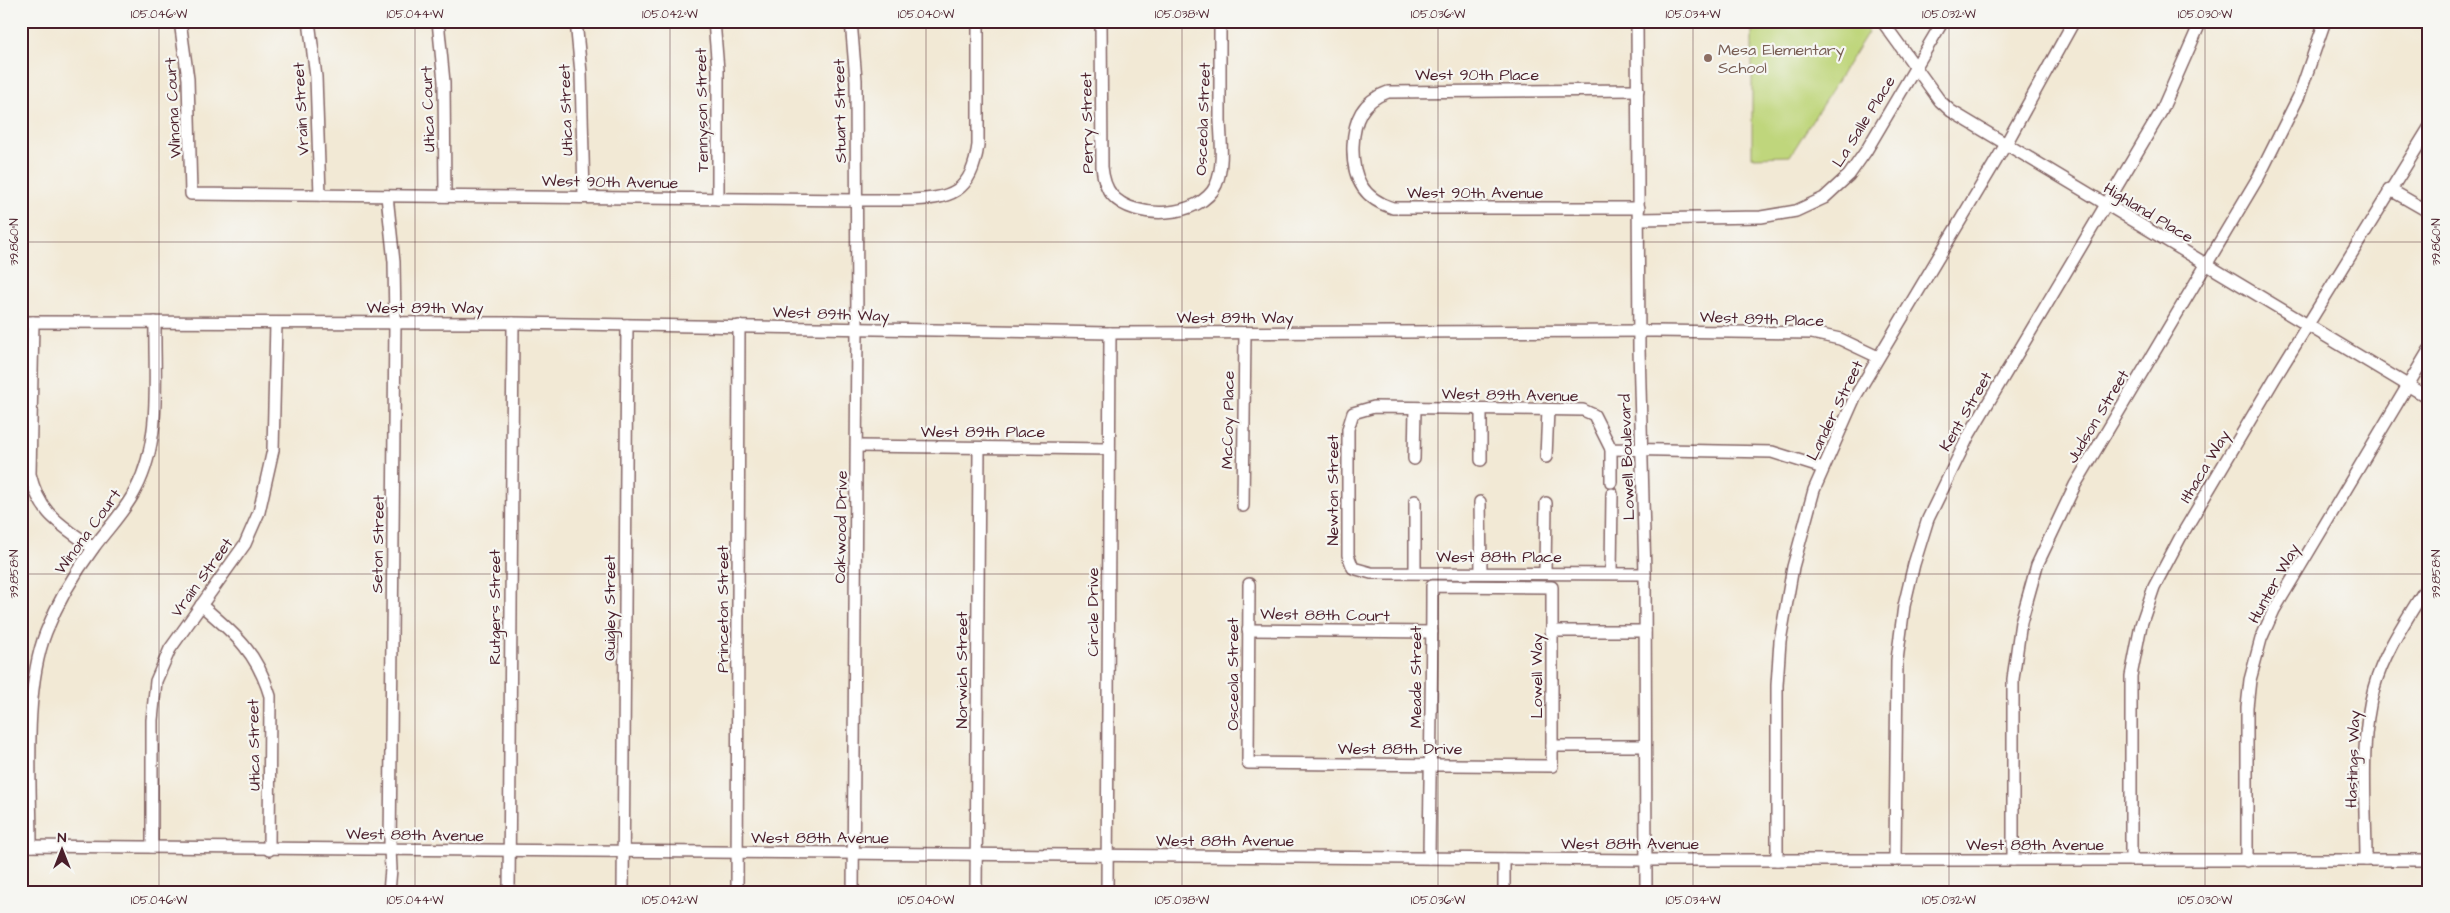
<svg xmlns="http://www.w3.org/2000/svg" width="2450" height="913" font-family="'Architects Daughter',sans-serif">
<style>
.green{fill:#bfd67b;stroke:#847a53}
.lines{fill:none;stroke-linecap:round;stroke-linejoin:round}
.minor-casing{stroke:#856666;stroke-width:14}
.minor{stroke:#fff;stroke-width:11}
.ticks{fill:none;stroke:#4a1f2b;stroke-width:1;stroke-opacity:0.45}
.education-dot{fill:#8d6e63;stroke:#f6f6f2;stroke-width:2}
.labels{text-anchor:middle;stroke-width:4.5;stroke-linejoin:round;paint-order:stroke}
.education-label{font-size:16px;fill:#785e54;stroke:#f6f6f2;text-anchor:start}
.street-label{font-size:16px;fill:#4a1f2b;stroke:#f6f6f2}
.neatline{fill:none;stroke:#4a1f2b;stroke-width:2}
.ticks-label{font-size:12px;text-anchor:middle;fill:#4a1f2b}
</style>
<rect width="100%" height="100%" fill="#f6f6f2"/>
<filter id="ink" filterUnits="userSpaceOnUse"><feTurbulence type="fractalNoise" baseFrequency=".02" numOctaves="2"/><feDisplacementMap in="SourceGraphic" scale="10" xChannelSelector="R" yChannelSelector="G"/><feConvolveMatrix kernelMatrix="1 2 1 2 8 2 1 2 1" color-interpolation-filters="sRGB"/></filter>
<filter id="wash" filterUnits="userSpaceOnUse"><feTurbulence type="fractalNoise" baseFrequency=".0096" numOctaves="4" result="noise"/><feDisplacementMap in="SourceGraphic" scale="20" xChannelSelector="R" yChannelSelector="G"/><feGaussianBlur stdDeviation="1.12" result="paint"/><feColorMatrix in="noise" values="0 0 0 0 0 0 0 0 0 0 0 0 0 0 0 0 0 1.4 0 .05"/><feComposite in="paint" operator="in"/></filter>
<g filter="url(#wash)">
<rect width="100%" height="100%" fill="#f2e9d5"/>
<path class="green" d="M1752 21H1860L1868 32 1790 156 1752 157Z"/>
</g>
<g filter="url(#ink)">
<g class="lines">
<defs>
<g id="minor">
<path d="M180 21 188 79 191 194 856 200C873 200 890 200 906 200 951 199 972 193 978 145V21"/>
<path d="M309 21 316 77 320 195"/>
<path d="M438 21 444 82 445 196"/>
<path d="M576 21 581 73 584 197"/>
<path d="M714 21 718 70V199"/>
<path d="M851 21 856 80 857 330 853 892"/>
<path d="M1101 21 1102 167C1103 177 1105 187 1112 195 1134 221 1201 218 1216 185 1224 166 1221 141 1220 121 1220 87 1220 54 1220 21"/>
<path d="M1637 21 1639 349 1645 574 1646 892"/>
<path d="M1882 21 1940 101 1951 111 2429 398"/>
<path d="M1638 90 1388 92C1362 101 1354 120 1353 146 1352 176 1362 199 1393 208H1639"/>
<path d="M2389 189 2429 212"/>
<path d="M387 196 394 262 395 323 390 849 391 869 389 892"/>
<path d="M1639 219 1761 217 1796 211 1824 198 1849 175 1866 151 1943 21"/>
<path d="M21 322 513 323 1110 333 1655 331 1812 333 1840 339 1878 357"/>
<path d="M33 322 30 474C40 516 61 524 93 548"/>
<path d="M1481 409V460"/>
<path d="M857 446 1109 449"/>
<path d="M1546 457 1548 410"/>
<path d="M1414 459 1415 408"/>
<path d="M1611 482V449"/>
<path d="M1415 501V572"/>
<path d="M1480 502 1481 572"/>
<path d="M1243 506 1245 333"/>
<path d="M1545 572 1546 503"/>
<path d="M1611 573 1612 494"/>
<path d="M1645 574 1371 573 1353 568 1348 555V429L1353 413 1374 407 1583 410 1594 415 1611 449 1772 452 1823 468"/>
<path d="M1249 584 1248 763C1349 764 1451 765 1552 766V587L1432 586C1432 677 1430 767 1429 858"/>
<path d="M201 605C235 634 257 652 270 696L269 850"/>
<path d="M1248 630 1432 632"/>
<path d="M1551 631H1645"/>
<path d="M1552 746H1645"/>
<path d="M21 846 1646 860H2429"/>
<path d="M31 846C31 784 23 690 46 632 58 601 74 574 94 547 108 528 126 510 136 489 162 439 154 377 155 322"/>
<path d="M152 847V720L156 681 170 649 245 544 259 512 273 450 276 323"/>
<path d="M1777 860V685L1780 641 1793 567 1814 490 1855 397 2006 144 2074 21"/>
<path d="M1895 860 1897 660 1904 606 1914 564 1928 519 1969 435 2161 112 2201 21"/>
<path d="M2013 860V679L2021 622 2037 565 2075 485 2259 176 2299 96 2325 21"/>
<path d="M2131 860V676L2141 625 2154 587 2180 538 2275 378 2429 128"/>
<path d="M2366 860C2366 806 2359 741 2374 688 2384 651 2409 616 2429 583"/>
<path d="M2247 861V707L2250 680 2261 639 2274 610 2429 350"/>
<path d="M509 892 513 323"/>
<path d="M623 892 627 325"/>
<path d="M737 892 739 326"/>
<path d="M976 892 979 448"/>
<path d="M1107 892 1110 333"/>
<path d="M1504 892V859"/>
</g>
</defs>
<use href="#minor" class="minor-casing"/>
<use href="#minor" class="minor"/>
</g>
</g>
<path class="ticks" d="M159 21V892M415 21V892M670 21V892M926 21V892M1182 21V892M1438 21V892M1693 21V892M1949 21V892M2205 21V892M21 242H2429M21 574H2429"/>
<circle class="education-dot" cx="1708" cy="58" r="5"/>
<g class="labels">
<g class="education-label">
<text x="1718" y="55">Mesa Elementary<tspan x="1718" dy="18">School</tspan></text>
</g>
<g class="street-label">
<text x="1477" y="80">West 90th Place</text>
<text transform="translate(172 108) rotate(-93)" y="6">Winona Court</text>
<text transform="translate(300 109) rotate(-93)" y="6">Vrain Street</text>
<text transform="translate(427 109) rotate(-92)" y="6">Utica Court</text>
<text transform="translate(565 110) rotate(-92)" y="6">Utica Street</text>
<text transform="translate(701 110) rotate(-91)" y="6">Tennyson Street</text>
<text transform="translate(839 111) rotate(-91)" y="6">Stuart Street</text>
<text transform="translate(1202 119) rotate(-88)" y="6">Osceola Street</text>
<text transform="translate(1863 121) rotate(-58)" y="6">La Salle Place</text>
<text transform="translate(1086 123) rotate(-91)" y="6">Perry Street</text>
<text transform="translate(610 181) rotate(1)" y="6">West 90th Avenue</text>
<text x="1475" y="198">West 90th Avenue</text>
<text transform="translate(2149 212) rotate(31)" y="6">Highland Place</text>
<text x="425" y="313">West 89th Way</text>
<text transform="translate(831 313) rotate(2)" y="6">West 89th Way</text>
<text x="1235" y="323">West 89th Way</text>
<text transform="translate(1762 318) rotate(2)" y="6">West 89th Place</text>
<text transform="translate(1510 394) rotate(1)" y="6">West 89th Avenue</text>
<text transform="translate(1834 410) rotate(-64)" y="6">Lander Street</text>
<text transform="translate(1965 411) rotate(-60)" y="6">Kent Street</text>
<text transform="translate(2097 416) rotate(-59)" y="6">Judson Street</text>
<text transform="translate(1227 420) rotate(-89)" y="6">McCoy Place</text>
<text x="983" y="437">West 89th Place</text>
<text transform="translate(1626 457) rotate(-92)" y="6">Lowell Boulevard</text>
<text transform="translate(2204 466) rotate(-59)" y="6">Ithaca Way</text>
<text transform="translate(1332 490) rotate(-90)" y="6">Newton Street</text>
<text transform="translate(840 527) rotate(-89)" y="6">Oakwood Drive</text>
<text transform="translate(87 531) rotate(-54)" y="6">Winona Court</text>
<text transform="translate(377 544) rotate(-89)" y="6">Seton Street</text>
<text x="1499" y="562">West 88th Place</text>
<text transform="translate(201 577) rotate(-54)" y="6">Vrain Street</text>
<text transform="translate(2273 583) rotate(-61)" y="6">Hunter Way</text>
<text transform="translate(494 607) rotate(-90)" y="6">Rutgers Street</text>
<text transform="translate(609 608) rotate(-90)" y="6">Quigley Street</text>
<text transform="translate(722 609) rotate(-90)" y="6">Princeton Street</text>
<text transform="translate(1092 612) rotate(-90)" y="6">Circle Drive</text>
<text transform="translate(1325 614) rotate(1)" y="6">West 88th Court</text>
<text transform="translate(961 670) rotate(-90)" y="6">Norwich Street</text>
<text transform="translate(1232 674) rotate(-90)" y="6">Osceola Street</text>
<text transform="translate(1536 676) rotate(-90)" y="6">Lowell Way</text>
<text transform="translate(1415 677) rotate(-90)" y="6">Meade Street</text>
<text transform="translate(253 745) rotate(-91)" y="6">Utica Street</text>
<text x="1400" y="754">West 88th Drive</text>
<text transform="translate(2352 759) rotate(-88)" y="6">Hastings Way</text>
<text transform="translate(415 834) rotate(1)" y="6">West 88th Avenue</text>
<text x="820" y="843">West 88th Avenue</text>
<text x="1225" y="846">West 88th Avenue</text>
<text x="1630" y="849">West 88th Avenue</text>
<text x="2035" y="850">West 88th Avenue</text>
</g>
</g>
<rect width="2450" height="913" fill="none" stroke="#f6f6f2" stroke-width="55"/>
<g transform="translate(62 850)" stroke="#f6f6f2" stroke-width="4" paint-order="stroke">
<path d="M0-4L9 19L0 12L-9 19Z" fill="#4a1f2b"/>
<text y="-8" font-size="14" font-weight="bold" text-anchor="middle" fill="#4a1f2b">N</text>
</g>
<rect x="28" y="28" width="2394" height="858" class="neatline"/>
<g class="ticks-label">
<text x="159" y="18">105.046°W</text>
<text x="415" y="18">105.044°W</text>
<text x="670" y="18">105.042°W</text>
<text x="926" y="18">105.040°W</text>
<text x="1182" y="18">105.038°W</text>
<text x="1438" y="18">105.036°W</text>
<text x="1693" y="18">105.034°W</text>
<text x="1949" y="18">105.032°W</text>
<text x="2205" y="18">105.030°W</text>
<text transform="translate(14 242) rotate(-90)" y="4">39.860°N</text>
<text transform="translate(2436 242) rotate(-90)" y="4">39.860°N</text>
<text transform="translate(14 574) rotate(-90)" y="4">39.858°N</text>
<text transform="translate(2436 574) rotate(-90)" y="4">39.858°N</text>
<text x="159" y="904">105.046°W</text>
<text x="415" y="904">105.044°W</text>
<text x="670" y="904">105.042°W</text>
<text x="926" y="904">105.040°W</text>
<text x="1182" y="904">105.038°W</text>
<text x="1438" y="904">105.036°W</text>
<text x="1693" y="904">105.034°W</text>
<text x="1949" y="904">105.032°W</text>
<text x="2205" y="904">105.030°W</text>
</g>
</svg>
